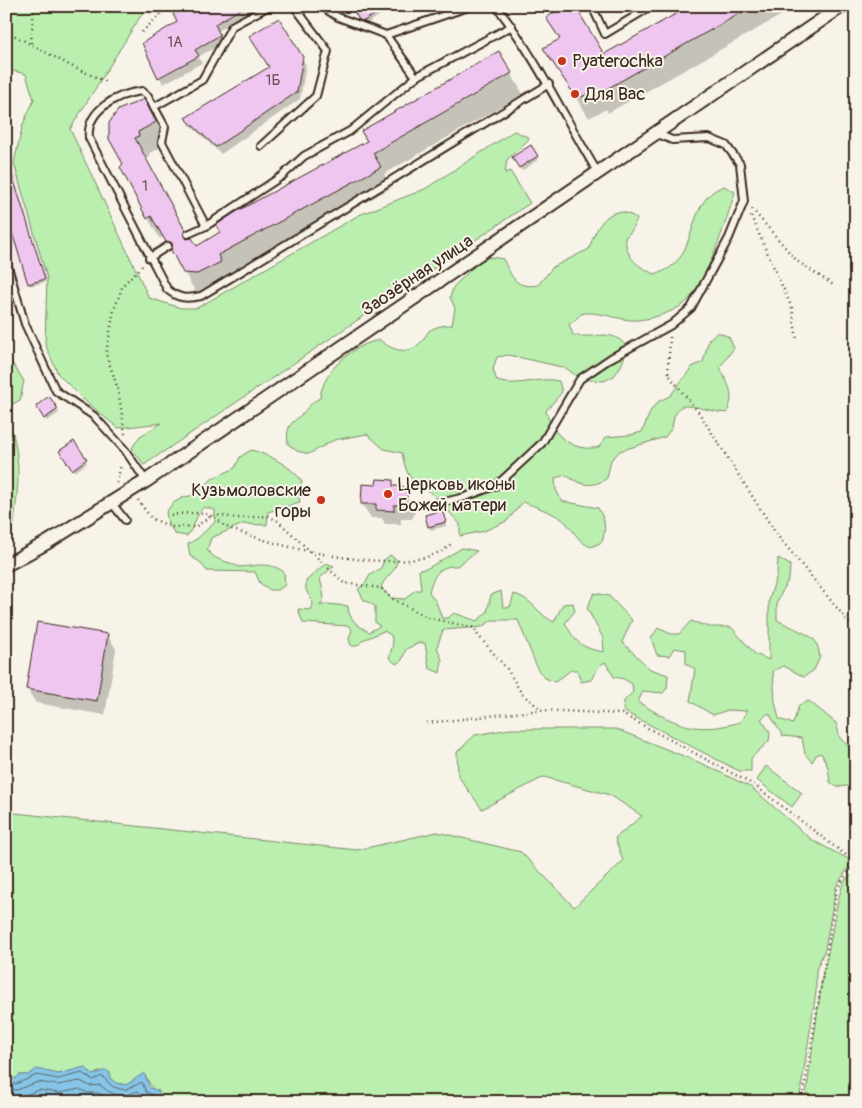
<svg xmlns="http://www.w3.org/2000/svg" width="862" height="1108" font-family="Pangolin,sans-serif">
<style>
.built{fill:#f4e6ea}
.green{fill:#baefb0;stroke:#7a8c67}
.water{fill:#86c5e7;stroke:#688797}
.shadow{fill:#0003}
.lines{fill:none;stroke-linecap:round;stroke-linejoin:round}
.shore{stroke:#59686e;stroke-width:1}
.building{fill:#eec6ef;stroke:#3b2a1e}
.service-casing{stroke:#3b2a1e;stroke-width:10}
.minor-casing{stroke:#3b2a1e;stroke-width:16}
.path{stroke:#3b2a1e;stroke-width:2.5;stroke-dasharray:1 4;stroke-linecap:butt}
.service{stroke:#f7f3e8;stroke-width:6}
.minor{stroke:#f7f3e8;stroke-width:12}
.poi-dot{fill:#c8321e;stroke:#f7f3e8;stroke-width:2}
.labels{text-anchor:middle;stroke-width:4;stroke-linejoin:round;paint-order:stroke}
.number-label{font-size:15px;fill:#685152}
.poi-label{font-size:18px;fill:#3b2a1e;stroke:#f7f3e8;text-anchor:start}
.street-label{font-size:18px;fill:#3b2a1e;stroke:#f7f3e8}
</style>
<rect width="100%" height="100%" fill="#f7f3e8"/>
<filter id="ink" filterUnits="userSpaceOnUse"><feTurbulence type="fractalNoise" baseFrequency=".02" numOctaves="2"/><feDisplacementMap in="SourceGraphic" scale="10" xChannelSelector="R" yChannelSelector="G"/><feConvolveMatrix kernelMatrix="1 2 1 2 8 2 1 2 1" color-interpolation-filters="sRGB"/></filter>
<g filter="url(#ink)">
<path class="built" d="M6 129 48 280 6 290Z"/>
<g class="green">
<path d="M6 6H147L70 129 149 298 181 308H197L359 215 425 189 514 131 530 138 507 160 505 173 510 171 530 203 144 465 132 448 140 436 162 423 118 428 84 400 58 374 45 344 47 278 14 163 23 124 34 100 26 74 6 69Z"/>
<path d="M724 186 735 192C727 219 706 285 685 303 674 312 652 319 638 320 623 322 594 309 581 314 577 317 575 322 569 324L573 335C597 340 611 326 628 348L621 366 614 376 604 381 580 379 566 368 509 355 497 357 493 369 497 381C517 388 538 376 559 381L562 392 546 411C552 436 574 453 599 447L606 437 630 435 642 432 651 410 659 401 670 396 692 367 703 362 709 339 718 332 729 337 734 348 720 367C728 387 736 391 727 413 711 412 697 405 681 406L674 416 672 428 665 437 620 451 611 460 607 478C592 489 580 485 566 475L555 478 556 490 562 501 598 508C606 521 606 528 602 542L591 547C578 542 576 533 566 523 560 515 534 506 523 502L507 521 484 531 460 536V524C451 515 443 503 433 495 412 477 408 484 402 453L384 449 367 434 334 440 309 454 297 451 288 444C286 425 290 425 302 414 309 407 311 402 320 398 323 370 354 344 380 340 393 351 409 356 422 341 425 338 426 334 429 331 436 326 444 325 452 325L455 308 450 297 454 286 480 261 491 257 503 259C512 277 515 289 538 285L553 267 589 249C596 226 611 199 637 219L632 230 625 238C627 259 636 265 654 274 702 265 682 200 724 186Z"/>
<path d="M6 354 24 381 20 400 6 408Z"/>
<path d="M6 411C22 456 19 478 14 524L6 529Z"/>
<path d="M251 450C268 454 291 466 302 481L298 492 300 502 268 512 267 525 243 524 211 538 207 550C218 563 224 559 239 567 257 566 268 561 284 572L285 585 278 590H270L260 583 255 572 207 571 200 562 190 556 188 544 198 538 215 522V510L204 507C195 516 195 526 187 536L175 534 168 524 166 512 173 503 184 497 195 495 212 479 235 468 240 457Z"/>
<path d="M462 548 477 551 457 566C439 565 433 576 429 592L436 602 442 618H448L454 613 477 621 487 612 491 595 501 591 503 607H510L514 594C532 598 538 615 554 622L563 604 573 603 575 611 565 623C576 643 581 648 604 652L603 638 587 608 594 593 609 596 632 620 622 642 650 669 668 675 667 688 663 693 643 691 638 702C676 725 696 735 740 722L747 711 728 710 713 715 690 701 695 669 686 664V650L674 648 669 656 657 655 651 638 658 628 671 634H679L691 621 709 627H731L755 654 769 660V600L777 575 778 558 790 565 789 578 777 602V620C786 625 812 635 815 641 818 645 819 652 820 657L814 670 804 677 784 666 773 671 775 702 779 719 793 724 799 705 809 701 836 723 840 738 854 752 856 785 837 787 830 782 828 767 821 753 816 755 812 762 805 754 802 738 783 736 769 713 761 719 770 732 769 741 751 758V771H739L623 711 624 701 633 692 632 684 624 679 614 677 605 662 599 666 591 680 581 682 577 670H571L555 682 545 678 538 670 518 620H492L482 627 443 630 437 647 442 660 440 673 429 668 425 643H419L406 649 402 660 396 664 389 658 393 644 391 635 384 631 363 640 357 646H351L349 639 352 630 349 626 303 623 298 609 311 610 313 603 306 590V581L326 563 334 566 320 578 324 597 320 606 327 604 348 606C348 619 358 626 369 632L380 626 375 623V606L364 600 358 589 365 584 370 575 381 568 384 560 390 555 397 560C396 574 384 576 381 588L391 598 405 599 415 590H421L419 570 428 568Z"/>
<path d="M510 729H616L703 764 752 788 812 840 852 861 836 887 825 949 816 970V992L799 1102H159C159 1098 147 1079 144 1074L126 1085 116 1083 109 1078 110 1073 100 1071 93 1075 79 1069 58 1074 37 1070 28 1075H19L15 1079 6 1077V812L357 850 437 832 521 852 574 907 623 861 615 838 642 816 610 795 544 777 482 809 458 776 457 752 475 735Z"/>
<path d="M766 766 802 793 792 807 757 780Z"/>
<path d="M856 873V1102H805L823 972C831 951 836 891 846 879 848 877 853 875 856 873Z"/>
</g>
<path class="water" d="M85 1067 93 1075 106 1070 110 1073V1078L116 1083 126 1085 144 1073 150 1088 159 1091V1102H6V1077L15 1079 19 1075H28L37 1069 58 1074Z"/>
<g class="shadow">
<path d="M186 6H261L218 31 223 43 198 57 202 63 163 84 144 44 179 22Z"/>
<path d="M352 6H381L385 12 366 24 362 22Z"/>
<path d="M612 6H628L616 13Z"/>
<path d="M693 6H791L789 11 608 113 606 109 589 118 545 49 603 56Z"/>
<path d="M279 19 306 65 300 99 221 154 190 125 187 119 270 68Z"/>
<path d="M499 53 523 94 384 174 391 188 229 277 232 283 209 295 196 293 164 236 160 239 148 218 125 165 110 139 156 122 167 143 149 154 150 157 146 159 190 239 196 247 368 142Z"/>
<path d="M530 146 539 159 522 171 513 158Z"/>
<path d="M6 157 46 282 30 286 6 208Z"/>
<path d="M49 398 59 413 47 421 39 409Z"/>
<path d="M74 443 87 463 75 472 61 452Z"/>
<path d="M392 481 396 487 402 488 415 513 412 519H401V524H385L382 518H371L362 504 377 487Z"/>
<path d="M442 512 446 526 431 530 429 527Z"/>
<path d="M107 635 116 649 105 715 36 703 27 689Z"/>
<path d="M6 730 10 739 6 740Z"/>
</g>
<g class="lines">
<g class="shore">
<path d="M6 1083 16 1084 37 1075 58 1079 82 1073 93 1080 102 1076 113 1087 125 1090 142 1082 146 1092 153 1095 154 1102"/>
<path d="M6 1089 17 1090 38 1082 58 1085 80 1081 90 1086 100 1085C114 1097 122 1097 138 1091L148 1102"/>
<path d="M6 1097H19L39 1090 59 1093 79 1089 88 1093H98L116 1102"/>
</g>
</g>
<g class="building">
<path d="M186 6H246L215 24 220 35 195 50 199 56 158 78 142 43 177 22 173 14Z"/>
<path d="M351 6H388L364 21 359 20Z"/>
<path d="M563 6H575L604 54 690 6H753L596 95 594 91 577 99 543 48 560 39 546 18Z"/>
<path d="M279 18 303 57 297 92 216 147 185 118 269 67 249 36Z"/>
<path d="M499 51 512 73 373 153 381 167 218 255 221 262 197 274 183 273 171 250 172 243 166 242 151 216 147 219 120 167 123 164 109 139V123L118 110 144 99 156 122 138 132 139 136 135 138 185 230 184 236 187 239 192 238 197 246 220 232 216 225 234 213 367 141 361 131Z"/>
<path d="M531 145 538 156 519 168 512 157Z"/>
<path d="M6 165H9L45 279 28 284 6 213Z"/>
<path d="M49 396 58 409 44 419 36 406Z"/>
<path d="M74 441 87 459 72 470 59 451Z"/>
<path d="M377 479 393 480V486H403L408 494 404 505H394V511L376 510V504H361L362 484 376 485Z"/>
<path d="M442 510 446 522 428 527 425 515Z"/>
<path d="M37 622 108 634 97 701 26 689Z"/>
</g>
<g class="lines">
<defs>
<g id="service">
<path d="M269 6 232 26 202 80 154 107 165 127 162 142 206 226 282 176 304 156 350 131 416 77 512 26"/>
<path d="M321 6 338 17 386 35 416 77"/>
<path d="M496 6C537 58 564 117 598 173"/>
<path d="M592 6 605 34 652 6"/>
<path d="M386 35 471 6"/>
<path d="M154 107 148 96 142 91C117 94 86 110 89 138L167 289C178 299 187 299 201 296L549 84"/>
<path d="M261 146 316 96 328 51 294 6"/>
<path d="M188 234 206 226"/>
<path d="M149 258 168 246"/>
<path d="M6 260 25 324 56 391 94 416 125 450 146 481"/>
<path d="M111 502 125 520"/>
<path d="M440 503 465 497 497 485 542 443 580 379 611 358 671 325 691 308 729 238 744 201 740 164 726 145 709 138 672 140 658 134"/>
</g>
<path id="minor" d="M6 565 48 542 146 481 842 6"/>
</defs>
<use href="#service" class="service-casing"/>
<use href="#minor" class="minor-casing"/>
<g class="path">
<path d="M6 31 75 68 107 82"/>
<path d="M142 32 169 6"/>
<path d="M31 43 34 6"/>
<path d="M752 209 797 261 835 286"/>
<path d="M751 216 792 308 797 340"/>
<path d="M670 337 668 374 699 413 777 535 856 631"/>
<path d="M125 434 118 389 106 354 114 310 123 285 143 265"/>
<path d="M117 483 121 464"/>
<path d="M138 500 151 518 171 527H195L211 516 215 515 238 518 268 516 278 521 344 583 381 588 391 598 429 618 475 628 477 634 507 669 522 694 542 710"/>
<path d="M171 515C184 513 196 512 209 515 215 517 220 522 225 526 231 529 239 532 246 534 290 550 416 580 451 544"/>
<path d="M427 723 542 710 622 714 754 785 847 856 856 859"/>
<path d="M802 1102 837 889 856 860"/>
</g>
<use href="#service" class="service"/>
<use href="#minor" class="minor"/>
</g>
</g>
<g class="poi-dot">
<circle cx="562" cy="61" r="5"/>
<circle cx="575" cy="94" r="5"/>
<circle cx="388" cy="494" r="5"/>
<circle cx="321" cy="500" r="5"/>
</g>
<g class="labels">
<g class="number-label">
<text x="175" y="47">1А</text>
<text x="273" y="85">1Б</text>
<text x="145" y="191">1</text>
</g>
<g class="poi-label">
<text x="572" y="67">Pyaterochka</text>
<text x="585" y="100">Для Вас</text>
<text x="398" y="490">Церковь иконы<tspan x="398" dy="21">Божей матери</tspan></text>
<text x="311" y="496" text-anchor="end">Кузьмоловские<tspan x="311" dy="21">горы</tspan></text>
</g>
<g class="street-label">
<text transform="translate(417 275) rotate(-34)" y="6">Заозёрная улица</text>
</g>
</g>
<rect width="862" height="1108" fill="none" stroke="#f7f3e8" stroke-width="25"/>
<rect x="12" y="12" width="837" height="1083" fill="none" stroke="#3b2a1e" stroke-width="2" filter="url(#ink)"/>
</svg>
